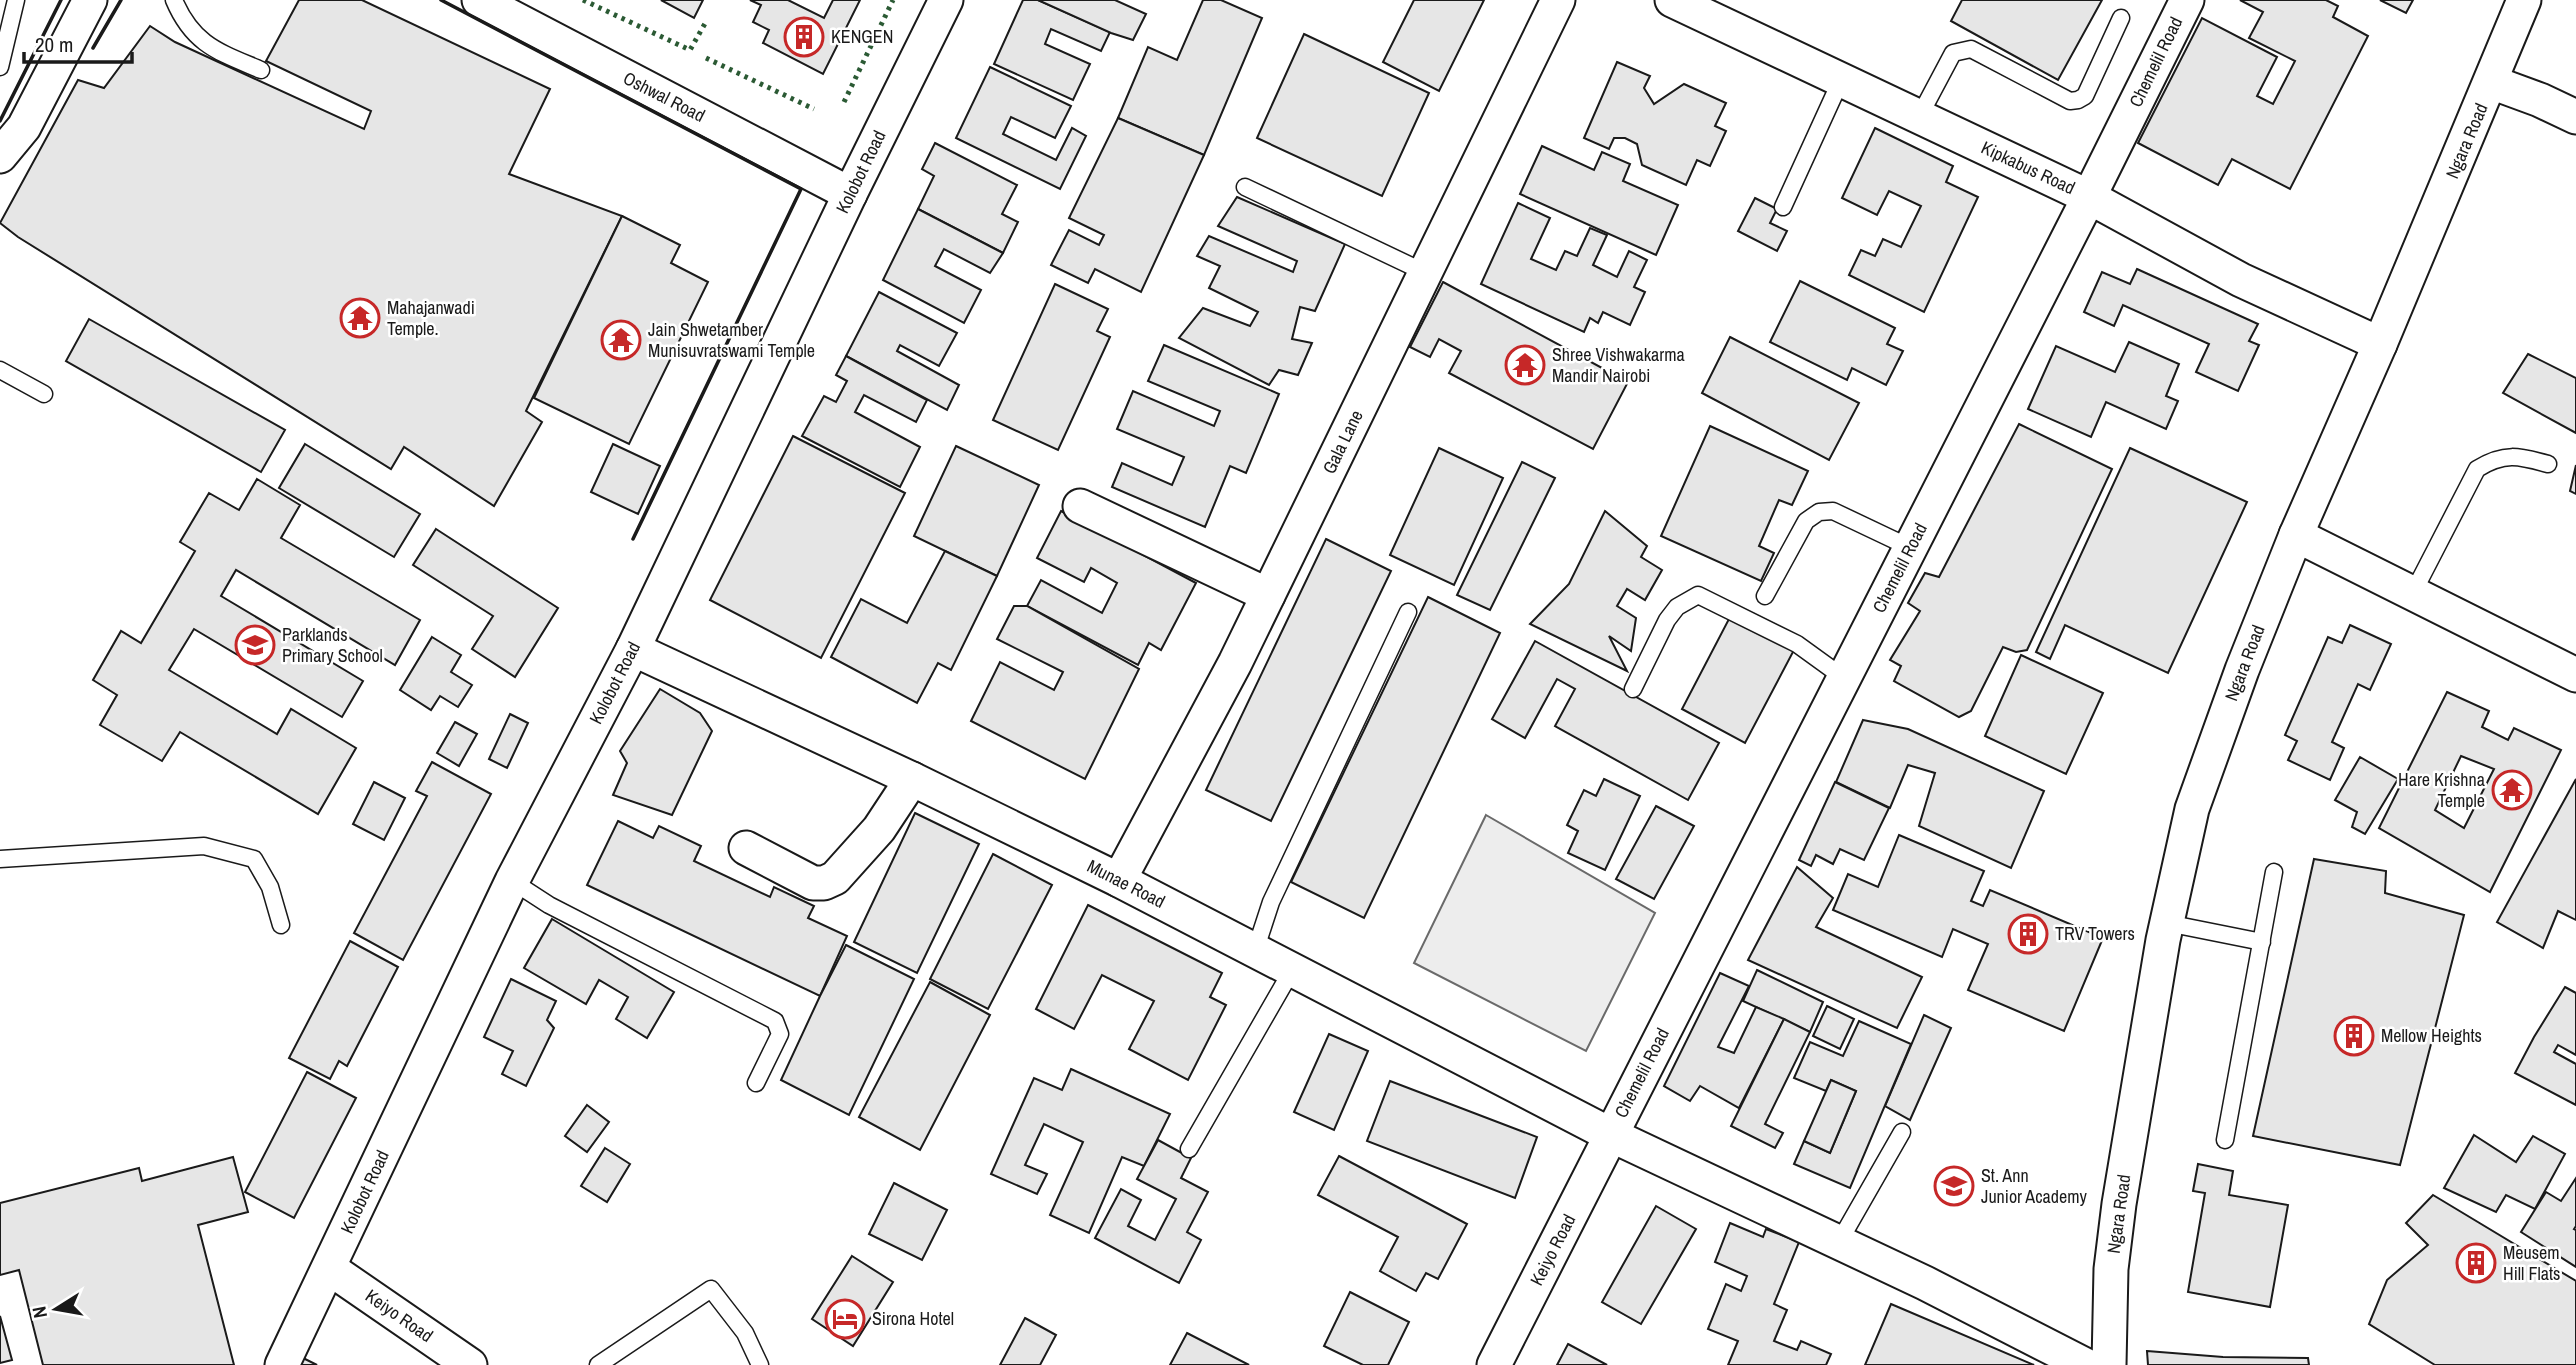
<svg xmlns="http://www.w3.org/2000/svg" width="2576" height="1365" font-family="'Archivo Narrow',sans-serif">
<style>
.parking{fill:#ededed;stroke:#6a6a6a;stroke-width:2}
.building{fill:#e6e6e6;stroke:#1a1a1a;stroke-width:2;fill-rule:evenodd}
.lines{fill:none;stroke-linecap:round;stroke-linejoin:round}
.service-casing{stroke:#1a1a1a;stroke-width:19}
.minor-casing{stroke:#1a1a1a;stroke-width:37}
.service{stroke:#fff;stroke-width:16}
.minor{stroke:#fff;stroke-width:33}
.hedge{stroke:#2b5a34;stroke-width:5;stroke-dasharray:3.5 5;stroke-linecap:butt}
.wall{stroke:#1a1a1a;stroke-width:3.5}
.labels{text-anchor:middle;stroke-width:5;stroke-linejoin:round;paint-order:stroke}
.poi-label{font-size:18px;fill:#1a1a1a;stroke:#fff;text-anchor:start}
.street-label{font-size:18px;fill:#1a1a1a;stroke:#fff}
</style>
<rect width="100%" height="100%" fill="#fff"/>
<path class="parking" d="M1486 815 1655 913 1586 1051 1414 963Z"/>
<g class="building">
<path d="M299 0H362L550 89 509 174 622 216 526 411 542 422 494 506 404 447 391 469 18 237 0 223 78 80 104 88 150 26 175 42 364 129 371 111 266 61Z"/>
<path d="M661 0H703L694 18Z"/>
<path d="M750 0H788L824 18 833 0H860L823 74 763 43 769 30 753 22 761 5Z"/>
<path d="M1023 0H1038L1110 32 1101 51 1051 29 1045 44 1090 64 1073 100 994 64Z"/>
<path d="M1038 0H1115L1146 14 1133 40 1111 33Z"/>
<path d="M1203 0H1221L1262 18 1204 155 1118 118 1148 47 1177 60Z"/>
<path d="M1414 0H1484L1439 91 1383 62Z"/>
<path d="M1962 0H2102L2058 80 1951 21Z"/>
<path d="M2240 0H2326L2338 6 2333 17 2368 36 2290 189 2232 159 2218 185 2138 143 2202 18 2277 57 2257 96 2273 104 2295 61 2249 38 2263 12Z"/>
<path d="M2380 0H2413L2406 13Z"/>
<path d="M1304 34 1429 93 1382 196 1257 138Z"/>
<path d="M1617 62 1650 76 1644 88 1654 104 1684 84 1726 103 1715 126 1726 131 1710 166 1697 160 1686 185 1642 165 1637 144 1625 138H1614L1609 149 1584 138Z"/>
<path d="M990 67 1071 106 1055 138 1011 117 1003 134 1056 160 1072 128 1086 136 1060 189 956 138Z"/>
<path d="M1118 118 1204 155 1141 292 1095 269 1088 283 1051 265 1069 230 1099 245 1104 235 1069 218Z"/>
<path d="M1875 128 1953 166 1946 182 1978 197 1924 312 1849 275 1861 250 1875 256 1883 239 1901 247 1921 206 1889 191 1877 215 1842 198Z"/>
<path d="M935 143 1017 185 1002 214 1018 222 1003 253 918 209 934 176 922 169Z"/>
<path d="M1542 146 1594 170 1602 152 1630 164 1623 181 1678 205 1656 255 1520 194Z"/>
<path d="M1237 197 1345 244 1315 311 1300 307 1292 339 1312 343 1298 375 1279 370 1269 385 1179 338 1203 308 1250 326 1258 312 1209 288 1220 266 1197 256 1209 236 1293 272 1297 261 1218 226Z"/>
<path d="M1755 198 1777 209 1770 223 1787 231 1777 251 1738 231Z"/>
<path d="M1518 203 1550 218 1531 259 1556 270 1565 251 1577 256 1590 228 1607 235 1593 265 1617 277 1629 251 1647 260 1634 287 1645 292 1630 325 1603 312 1598 323 1590 318 1584 332 1481 284Z"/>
<path d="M918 209 1003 253 990 273 944 249 935 266 981 290 964 323 883 280Z"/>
<path d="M622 216 680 245 671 263 708 282 629 444 534 398Z"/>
<path d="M2137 269 2258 324 2249 341 2259 345 2238 391 2196 372 2209 344 2123 305 2114 326 2084 312 2102 272 2130 284Z"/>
<path d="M1800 281 1895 328 1887 344 1903 351 1886 385 1852 368 1847 380 1770 342Z"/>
<path d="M1443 282 1628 382 1593 449 1449 373 1461 351 1439 339 1430 357 1410 347Z"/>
<path d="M1055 284 1108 309 1097 331 1110 337 1058 450 993 420Z"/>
<path d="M879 292 957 333 939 366 900 345 897 351 959 385 947 410 846 356Z"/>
<path d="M89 319 285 430 261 472 66 361Z"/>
<path d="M1730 337 1859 403 1829 460 1702 393Z"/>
<path d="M2129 342 2179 364 2166 396 2178 401 2166 429 2106 402 2091 437 2028 409 2056 346 2115 372Z"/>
<path d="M1164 345 1279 394 1246 473 1230 466 1205 527 1112 487 1122 463 1172 485 1184 457 1117 429 1133 391 1214 426 1220 411 1148 381Z"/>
<path d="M2528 354 2576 378V433L2503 393Z"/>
<path d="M846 356 927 400 916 422 864 395 855 412 920 447 900 487 802 436 824 396 836 402 847 381 836 375Z"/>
<path d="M2019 424 2112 469 2027 650 2016 652 2003 647 1971 711 1959 717 1894 681 1901 666 1890 660 1920 611 1908 603 1925 573 1939 577Z"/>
<path d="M1710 426 1808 471 1792 505 1779 500 1759 546 1774 553 1761 581 1661 536Z"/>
<path d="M793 436 905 493 821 658 710 600Z"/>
<path d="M305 444 420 514 394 557 279 488Z"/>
<path d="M613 444 660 466 638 514 591 492Z"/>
<path d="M956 446 1039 485 997 576 914 536Z"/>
<path d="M1439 448 1503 478 1454 585 1390 555Z"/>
<path d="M2130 448 2247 502 2168 673 2065 625 2050 659 2036 652Z"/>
<path d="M1522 462 1555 478 1490 610 1457 595Z"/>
<path d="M2576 465V494L2570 491Z"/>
<path d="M257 479 300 505 281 538 420 620 395 665 236 570 221 596 363 681 342 717 194 629 169 670 277 734 291 709 356 748 318 814 180 732 162 761 100 725 117 695 93 680 121 631 141 643 195 551 180 542 209 493 239 510Z"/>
<path d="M1061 511 1196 583 1161 650 1149 643 1138 665 1027 606 1041 580 1102 613 1117 583 1091 568 1084 582 1037 558Z"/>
<path d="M1605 511 1647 546 1641 557 1662 570 1645 600 1627 589 1617 606 1636 618 1631 651 1609 636 1627 671 1530 624 1569 584Z"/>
<path d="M436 529 558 608 515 677 472 649 493 616 413 565Z"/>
<path d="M1326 539 1391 571 1271 821 1206 790Z"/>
<path d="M945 551 997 576 951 670 938 663 917 703 831 657 861 599 907 623Z"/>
<path d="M1428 597 1500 633 1364 918 1291 882Z"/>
<path d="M1014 606H1027L1139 669 1085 779 971 721 1000 662 1054 690 1063 672 997 639Z"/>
<path d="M1730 617 1794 650 1745 743 1682 709Z"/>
<path d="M2350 625 2391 644 2370 690 2358 684 2332 742 2344 748 2330 780 2288 760 2297 741 2285 735 2328 637 2342 643Z"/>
<path d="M432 637 461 655 451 672 472 685 458 707 440 696 431 710 400 690Z"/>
<path d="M1535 641 1719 743 1688 800 1555 726 1575 689 1557 679 1525 738 1492 719Z"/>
<path d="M2021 655 2103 693 2066 774 1985 736Z"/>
<path d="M660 689 700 713 712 731 672 815 613 795 627 763 620 751Z"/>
<path d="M2447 692 2489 711 2482 727 2508 740 2514 728 2561 750 2490 892 2379 828ZM2461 756 2494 769 2464 828 2435 810Z"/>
<path d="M510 714 528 723 507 768 489 759Z"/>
<path d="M1863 720 1908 729 2044 791 2011 868 1919 826 1935 773 1908 765 1890 808 1836 782Z"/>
<path d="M455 722 477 734 459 766 437 753Z"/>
<path d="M2360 757 2398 779 2365 834 2352 827 2357 812 2335 800Z"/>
<path d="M432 762 491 794 403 960 354 933 427 796 416 791Z"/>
<path d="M1604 779 1640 796 1605 870 1568 853 1578 831 1567 825 1584 790 1596 796Z"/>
<path d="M2576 779V920L2558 911 2543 948 2497 922Z"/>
<path d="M374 782 405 798 384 840 353 824Z"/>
<path d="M1835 782 1889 808 1864 860 1840 849 1833 864 1816 855 1811 866 1799 860Z"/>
<path d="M1656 806 1694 826 1654 899 1616 879Z"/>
<path d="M915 813 979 844 917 973 854 942Z"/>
<path d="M618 821 653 838 659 826 701 846 694 861 770 897 774 887 814 906 808 918 847 936 820 996 587 885Z"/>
<path d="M1899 835 1984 871 1971 901 1983 906 1990 890 2103 938 2064 1031 1968 990 1988 944 1953 929 1942 957 1833 910 1848 874 1878 887Z"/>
<path d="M993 854 1052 885 988 1009 930 979Z"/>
<path d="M2314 859 2386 871 2385 893 2464 915 2400 1165 2253 1136Z"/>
<path d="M1797 867 1833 898 1816 927 1922 977 1897 1028 1748 960Z"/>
<path d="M1088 905 1222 973 1210 997 1226 1005 1188 1080 1129 1049 1154 1001 1102 975 1074 1029 1036 1009Z"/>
<path d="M552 919 674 992 647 1038 616 1019 628 997 599 980 586 1004 524 968Z"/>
<path d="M350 941 398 967 347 1066 339 1061 330 1079 289 1058Z"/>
<path d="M846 945 914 979 849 1115 781 1080 820 996Z"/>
<path d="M1757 970 1823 1002 1810 1032 1743 1001Z"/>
<path d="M1720 973 1749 986 1718 1047 1734 1053 1756 1007 1784 1019 1739 1108 1700 1086 1690 1101 1664 1086Z"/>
<path d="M511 979 556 1001 547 1020 554 1028 526 1086 502 1074 513 1051 484 1037Z"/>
<path d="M930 982 990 1015 920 1150 859 1117Z"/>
<path d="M2565 987 2576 993V1055L2558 1045 2554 1052 2576 1064V1105L2515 1073 2534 1037Z"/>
<path d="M1827 1006 1854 1019 1840 1049 1813 1036Z"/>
<path d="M1924 1015 1951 1028 1910 1120 1885 1106Z"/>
<path d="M1784 1019 1810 1032 1765 1124 1783 1133 1775 1148 1731 1126Z"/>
<path d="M1859 1021 1911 1044 1850 1188 1794 1164 1804 1141 1830 1153 1856 1091 1831 1080 1826 1091 1794 1078 1810 1042 1843 1056Z"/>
<path d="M1329 1034 1368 1051 1334 1130 1294 1112Z"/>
<path d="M1071 1069 1170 1114 1144 1166 1122 1157 1089 1233 1050 1215 1083 1142 1044 1124 1025 1165 1047 1174 1037 1194 991 1174 1034 1078 1062 1090Z"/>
<path d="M307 1072 356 1098 294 1218 245 1192Z"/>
<path d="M1831 1080 1856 1091 1830 1153 1804 1141Z"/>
<path d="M1390 1081 1537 1137 1515 1198 1367 1141Z"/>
<path d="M587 1105 609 1122 587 1152 565 1136Z"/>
<path d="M2474 1135 2516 1162 2533 1136 2565 1154 2535 1209 2506 1195 2496 1212 2444 1188Z"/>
<path d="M1158 1140 1191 1158 1181 1178 1208 1192 1187 1232 1201 1240 1179 1283 1095 1238 1121 1189 1141 1200 1128 1226 1155 1240 1176 1199 1137 1179Z"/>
<path d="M605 1148 630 1164 607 1202 581 1186Z"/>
<path d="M1339 1156 1467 1224 1438 1279 1426 1273 1416 1291 1380 1271 1398 1237 1318 1195Z"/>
<path d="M233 1157 248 1212 198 1225 234 1365H43L19 1270 0 1275V1203L139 1168 142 1181Z"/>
<path d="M2198 1164 2233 1171 2229 1195 2288 1205 2270 1307 2188 1292 2205 1193 2193 1191Z"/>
<path d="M2576 1178V1226L2574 1229 2576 1230V1267L2521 1232 2546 1192 2561 1201Z"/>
<path d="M894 1183 947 1210 922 1260 869 1234Z"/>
<path d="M2433 1195 2576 1281V1365H2435L2369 1324 2387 1280 2428 1245 2406 1223Z"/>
<path d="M1656 1206 1696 1229 1641 1324 1602 1302Z"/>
<path d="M1730 1223 1763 1237 1766 1229 1799 1242 1774 1304 1787 1310 1774 1341 1797 1350 1801 1341 1831 1354 1826 1365H1728L1738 1341 1708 1329 1726 1284 1741 1291 1747 1276 1715 1262Z"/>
<path d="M852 1256 893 1282 853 1346 812 1319Z"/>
<path d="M1350 1292 1409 1322 1388 1365H1363L1324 1346Z"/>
<path d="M1891 1304 2034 1365H1865Z"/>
<path d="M0 1316 12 1360 0 1363Z"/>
<path d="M1025 1318 1056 1335 1040 1365H1000Z"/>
<path d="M1187 1333 1249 1365H1170Z"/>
<path d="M1568 1344 1607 1365H1557Z"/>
<path d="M2147 1351 2223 1357 2308 1358 2309 1365H2148Z"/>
<path d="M303 1358 317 1365H300Z"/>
</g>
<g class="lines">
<defs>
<g id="service">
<path d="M174 0C193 45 219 52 261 70"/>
<path d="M0 67 16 0"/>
<path d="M1919 117 1953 53 1971 49 2070 101 2078 100 2085 96 2121 18"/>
<path d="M1245 187 1426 273"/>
<path d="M1783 207 1841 80"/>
<path d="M0 370 44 394"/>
<path d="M2413 593 2477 469C2504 452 2519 456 2548 464"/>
<path d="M1765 596 1806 521 1819 512 1833 511 1911 548"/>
<path d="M1633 689 1667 620 1677 607 1698 595 1797 644 1844 678"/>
<path d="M0 859 204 846 254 859 270 887 281 925"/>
<path d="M512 881 549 905 775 1021 780 1034 756 1083"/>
<path d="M2167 923 2262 942"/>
<path d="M1255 951 1271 902 1408 612"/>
<path d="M2225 1140 2274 872"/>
<path d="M1189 1149 1292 970"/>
<path d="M1839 1242 1902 1132"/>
<path d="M598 1365 711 1289 745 1333 760 1365"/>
</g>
<g id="minor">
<path d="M479 0 850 194"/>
<path d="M1672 0 2089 197 2241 280 2380 344"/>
<path d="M2491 82 2540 100 2576 117"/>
<path d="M0 156 24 127 90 0"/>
<path d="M1080 506 1268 595"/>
<path d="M2296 535 2576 675"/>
<path d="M633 649 912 779 1119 880 1611 1135 1925 1283 2085 1365"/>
<path d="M746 848 813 883H824L835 878 879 829 912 779"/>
<path d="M1119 880 1235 663 1558 0"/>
<path d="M329 1268 470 1365"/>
<path d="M282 1365 512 881 633 649 850 194 946 0"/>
<path d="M1494 1365 2089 197 2187 0"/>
<path d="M2109 1365 2111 1269 2119 1204 2163 940 2192 809 2242 670 2296 535 2380 344 2524 0"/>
</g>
</defs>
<use href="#service" class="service-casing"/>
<use href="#minor" class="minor-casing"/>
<use href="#service" class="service"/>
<use href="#minor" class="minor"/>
<g class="hedge">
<path d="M583 0 690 50 707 20"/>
<path d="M706 58 814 109"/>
<path d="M844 102 893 0"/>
</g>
<g class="wall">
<path d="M441 0 801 189 633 539"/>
<path d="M93 48 121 0"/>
<path d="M0 121 61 0"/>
</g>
</g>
<defs>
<symbol id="building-ring" viewBox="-11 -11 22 22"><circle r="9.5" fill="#fff" stroke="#c62828" stroke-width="1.5"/><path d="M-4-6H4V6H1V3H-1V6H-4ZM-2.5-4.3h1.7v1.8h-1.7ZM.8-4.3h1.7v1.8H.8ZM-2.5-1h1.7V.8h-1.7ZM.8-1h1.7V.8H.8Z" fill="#c62828"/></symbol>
<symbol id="temple-ring" viewBox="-11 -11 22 22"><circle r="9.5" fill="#fff" stroke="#c62828" stroke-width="1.5"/><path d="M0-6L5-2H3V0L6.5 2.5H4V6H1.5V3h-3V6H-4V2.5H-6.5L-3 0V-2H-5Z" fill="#c62828"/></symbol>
<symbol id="school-ring" viewBox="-11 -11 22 22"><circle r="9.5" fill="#fff" stroke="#c62828" stroke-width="1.5"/><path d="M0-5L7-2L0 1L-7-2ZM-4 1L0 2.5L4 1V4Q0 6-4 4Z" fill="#c62828"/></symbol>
<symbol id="hotel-ring" viewBox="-11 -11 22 22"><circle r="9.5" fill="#fff" stroke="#c62828" stroke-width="1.5"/><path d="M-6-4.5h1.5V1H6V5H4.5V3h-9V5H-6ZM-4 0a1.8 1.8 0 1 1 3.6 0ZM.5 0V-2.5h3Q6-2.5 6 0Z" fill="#c62828"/></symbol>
</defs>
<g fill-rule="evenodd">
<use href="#building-ring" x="782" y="15" width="44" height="44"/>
<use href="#temple-ring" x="338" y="296" width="44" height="44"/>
<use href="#temple-ring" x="599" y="318" width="44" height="44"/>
<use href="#temple-ring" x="1503" y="343" width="44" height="44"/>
<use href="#school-ring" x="233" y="623" width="44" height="44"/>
<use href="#temple-ring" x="2490" y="768" width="44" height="44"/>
<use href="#building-ring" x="2006" y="912" width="44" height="44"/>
<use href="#building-ring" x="2332" y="1014" width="44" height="44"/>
<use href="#school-ring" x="1932" y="1164" width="44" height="44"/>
<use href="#building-ring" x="2454" y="1241" width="44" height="44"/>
<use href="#hotel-ring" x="823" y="1297" width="44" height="44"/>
</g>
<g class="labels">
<g class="poi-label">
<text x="831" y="43">KENGEN</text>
<text x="387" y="314">Mahajanwadi<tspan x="387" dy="21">Temple.</tspan></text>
<text x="648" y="336">Jain Shwetamber<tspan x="648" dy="21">Munisuvratswami Temple</tspan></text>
<text x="1552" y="361">Shree Vishwakarma<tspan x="1552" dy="21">Mandir Nairobi</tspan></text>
<text x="282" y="641">Parklands<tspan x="282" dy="21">Primary School</tspan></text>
<text x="2485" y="786" text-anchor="end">Hare Krishna<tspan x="2485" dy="21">Temple</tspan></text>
<text x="2055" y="940">TRV Towers</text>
<text x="2381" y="1042">Mellow Heights</text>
<text x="1981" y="1182">St. Ann<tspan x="1981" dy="21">Junior Academy</tspan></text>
<text x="2503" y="1259">Meusem<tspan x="2503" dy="21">Hill Flats</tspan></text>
<text x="872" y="1325">Sirona Hotel</text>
</g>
<g class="street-label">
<text transform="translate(2156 62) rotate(-64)" y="6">Chemelil Road</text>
<text transform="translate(664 97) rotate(27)" y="6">Oshwal Road</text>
<text transform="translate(2467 141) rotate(-67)" y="6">Ngara Road</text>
<text transform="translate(2028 168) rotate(25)" y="6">Kipkabus Road</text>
<text transform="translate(861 172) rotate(-64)" y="6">Kolobot Road</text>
<text transform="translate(1343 442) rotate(-64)" y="6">Gala Lane</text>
<text transform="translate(1900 568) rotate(-63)" y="6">Chemelil Road</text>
<text transform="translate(2245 663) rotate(-69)" y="6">Ngara Road</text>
<text transform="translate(615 683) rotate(-63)" y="6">Kolobot Road</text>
<text transform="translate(1126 884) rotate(27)" y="6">Munae Road</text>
<text transform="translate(1642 1073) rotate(-63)" y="6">Chemelil Road</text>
<text transform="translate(365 1192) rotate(-65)" y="6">Kolobot Road</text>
<text transform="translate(2119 1214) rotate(-82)" y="6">Ngara Road</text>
<text transform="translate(1553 1250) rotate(-63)" y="6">Keiyo Road</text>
<text transform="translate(399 1316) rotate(35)" y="6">Keiyo Road</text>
</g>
</g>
<g transform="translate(56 1309) rotate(259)" stroke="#ffffff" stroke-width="5" paint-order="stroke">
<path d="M0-5L12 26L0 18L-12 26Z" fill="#1a1a1a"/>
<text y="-10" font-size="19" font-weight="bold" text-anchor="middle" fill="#1a1a1a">N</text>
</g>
<path d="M24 52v10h108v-10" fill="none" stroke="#1a1a1a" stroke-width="3.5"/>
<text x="35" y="52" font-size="21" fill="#1a1a1a" stroke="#ffffff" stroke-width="5" paint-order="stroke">20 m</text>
</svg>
